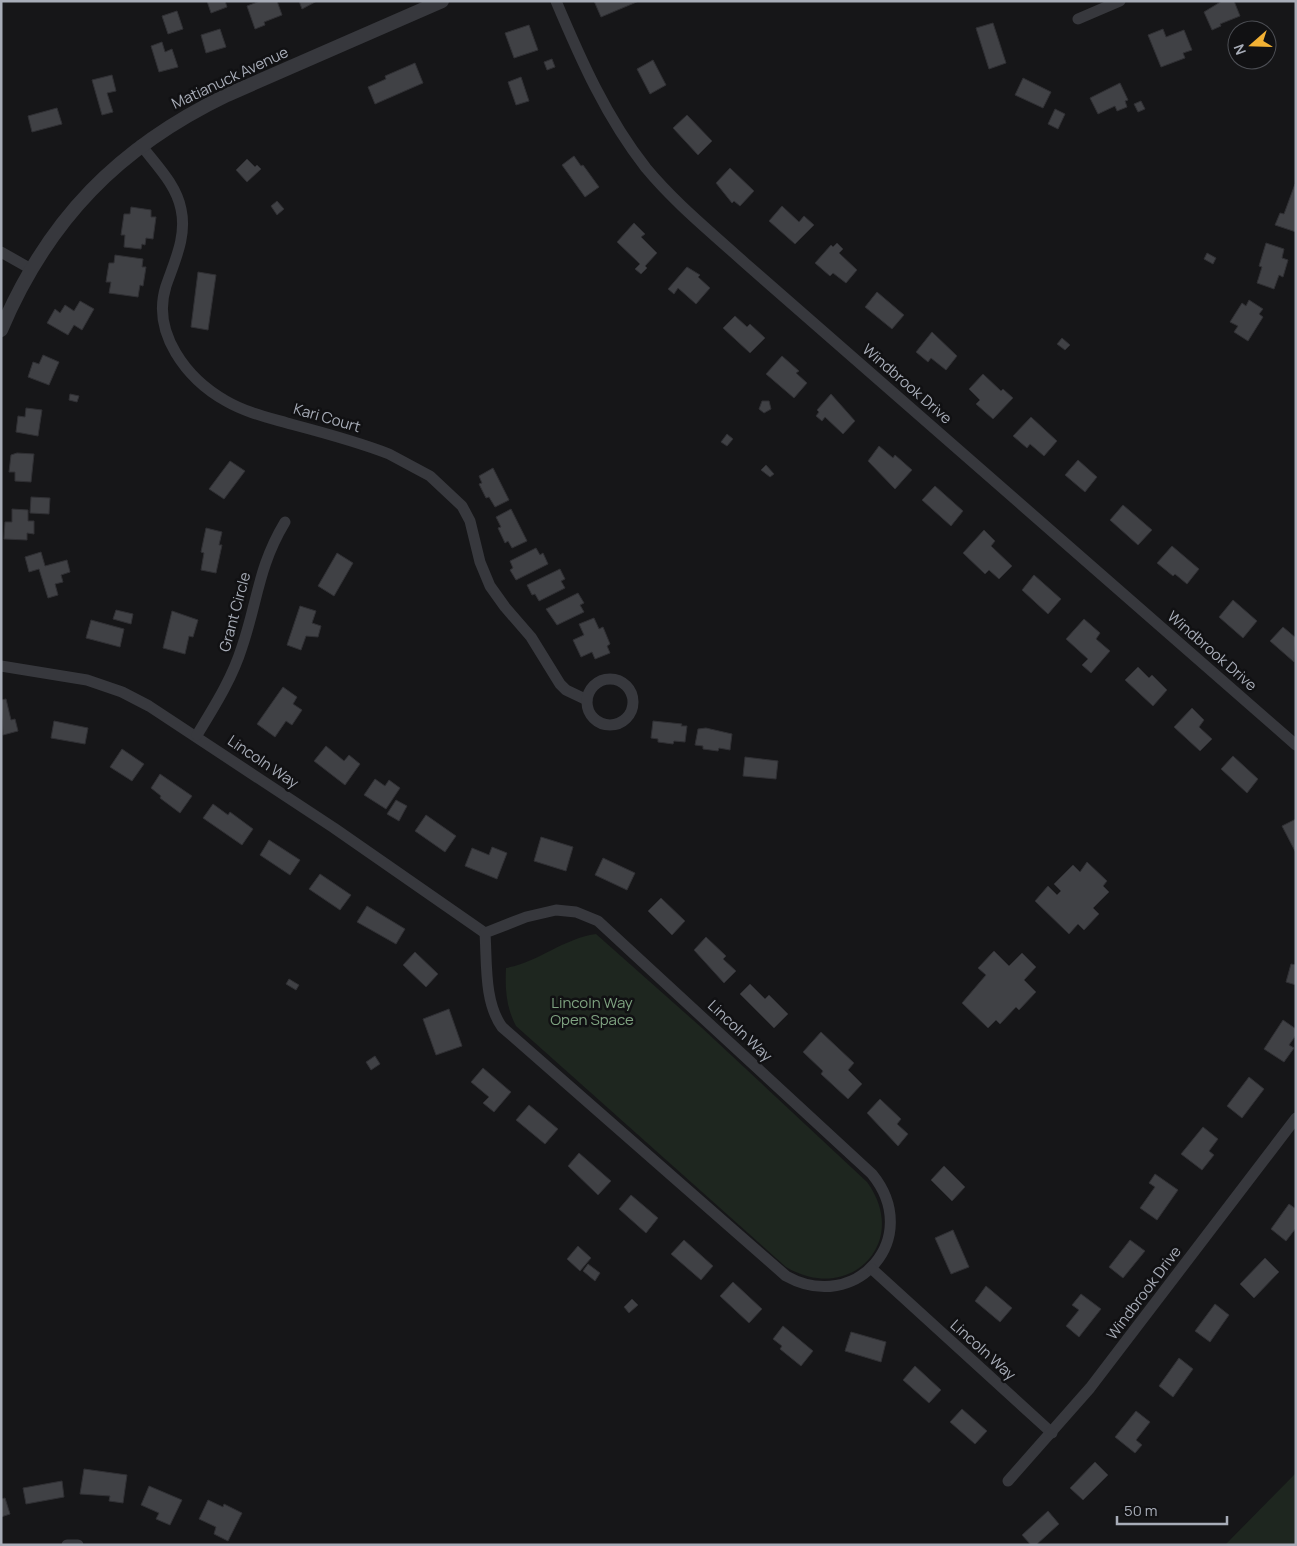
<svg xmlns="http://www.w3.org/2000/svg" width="1297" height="1546" font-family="Manrope,sans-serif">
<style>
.green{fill:#1e261f}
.building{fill:#404145;stroke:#303034}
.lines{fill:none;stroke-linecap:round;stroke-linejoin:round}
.minor{stroke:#37383d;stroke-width:11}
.tertiary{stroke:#37383d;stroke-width:14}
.labels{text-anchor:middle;stroke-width:5;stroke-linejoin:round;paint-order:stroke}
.street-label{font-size:15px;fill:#a8adb8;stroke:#111113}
.park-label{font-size:15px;fill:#7fa381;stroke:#111113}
</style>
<rect width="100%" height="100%" fill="#161618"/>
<g class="green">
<path d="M596 934 702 1028 867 1182C911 1242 850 1305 786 1267L516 1026C506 1007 505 989 506 968 539 962 562 939 596 934Z"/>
<path d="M1296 1473V1545H1225Z"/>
</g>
<g class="building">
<path d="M207 1H225L227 7 211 13Z"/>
<path d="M260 1H277L282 15 264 22 265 25 255 29 247 6Z"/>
<path d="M299 1H317L302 9Z"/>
<path d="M594 1H639L601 17Z"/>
<path d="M1222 1H1234L1240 16 1220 24 1221 26 1212 30 1204 12Z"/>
<path d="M177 11 183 29 168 34 162 16Z"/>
<path d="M993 23 1006 63 989 69 976 28Z"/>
<path d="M529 25 538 50 514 58 505 33Z"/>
<path d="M220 29 226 47 206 53 201 35Z"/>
<path d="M1163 29 1166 37 1184 30 1192 50 1183 53 1185 58 1161 67 1148 35Z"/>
<path d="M162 42 165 52 172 49 178 67 159 72 151 46Z"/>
<path d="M552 59 555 67 547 70 544 62Z"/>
<path d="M653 60 666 85 650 94 637 69Z"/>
<path d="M415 63 423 83 375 104 368 87 386 79 385 76Z"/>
<path d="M112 75 116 91 107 93 113 112 102 115 92 80Z"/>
<path d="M521 77 529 101 516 105 508 82Z"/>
<path d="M1023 78 1051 92 1043 108 1015 95Z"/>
<path d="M1120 83 1128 100 1125 101 1127 107 1117 111 1115 106 1098 114 1090 98Z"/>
<path d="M1141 101 1145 109 1138 112 1134 104Z"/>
<path d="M57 108 62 124 32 132 28 116Z"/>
<path d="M1055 109 1065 114 1058 129 1048 124Z"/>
<path d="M687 115 712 141 698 155 673 128Z"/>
<path d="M574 156 581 166 583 165 599 187 585 197 562 165Z"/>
<path d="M247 159 255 167 257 165 261 169 247 182 236 170Z"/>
<path d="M730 168 754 191 740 206 734 201 732 203 716 183Z"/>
<path d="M1295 184H1296V232L1275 225 1280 213 1284 214Z"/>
<path d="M277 201 284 209 277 215 271 206Z"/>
<path d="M782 206 799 222 804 216 814 225 795 244 769 221Z"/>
<path d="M131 207 151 210V217H156L153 239 146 238 145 245 142 244 141 249 124 247 125 235H121L124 214H130Z"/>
<path d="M634 223 645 234 641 237 657 253 645 266 647 268 641 274 635 269 640 264 617 242Z"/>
<path d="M837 243 843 249 839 253 857 270 846 283 833 273 830 276 815 263 831 245 833 247Z"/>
<path d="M1266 243 1284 249 1282 258 1288 260 1283 277 1279 275 1274 289 1257 283 1262 267 1259 266Z"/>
<path d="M1207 253 1216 258 1213 264 1204 259Z"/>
<path d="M115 255 143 259 142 267H146L143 286 140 285 138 297 109 293 111 282H106L109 263H114Z"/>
<path d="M687 267 700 275 698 277 710 288 696 304 678 288 674 294 668 289Z"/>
<path d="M198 272 216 275 208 330 191 327Z"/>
<path d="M877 292 904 315 892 329 865 307Z"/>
<path d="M1249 300 1263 309 1259 314 1263 317 1248 341 1234 332 1238 326 1230 322 1242 303 1246 306Z"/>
<path d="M80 301 94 309 82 330 74 325 68 335 47 323 55 309 60 313 65 305 74 311Z"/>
<path d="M735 316 747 327 750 324 765 338 750 353 723 328Z"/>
<path d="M932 332 957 356 946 370 931 358 928 362 916 352Z"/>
<path d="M1062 338 1070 345 1065 350 1057 344Z"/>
<path d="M43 355 59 362 49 385 28 377 33 362 39 364Z"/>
<path d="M782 356 799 371 796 373 807 383 794 398 766 374Z"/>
<path d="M983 374 1001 391 1003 389 1013 398 993 419 976 404 980 400 969 389Z"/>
<path d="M70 394 79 396 77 402 69 400Z"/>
<path d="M831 394 855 421 843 434 825 417 822 421 816 416 819 412 817 410Z"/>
<path d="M762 401H769L771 409 764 413 759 409Z"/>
<path d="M26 408 42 410 38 436 16 432 18 416 25 417Z"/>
<path d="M1031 417 1057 441 1044 456 1030 444 1027 448 1013 436Z"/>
<path d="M727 434 733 439 727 446 721 442Z"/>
<path d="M879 446 893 458 895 455 912 470 895 489 868 461Z"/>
<path d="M17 453 34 454 31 482 15 481V472H9L11 455Z"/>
<path d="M1078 460 1097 477 1085 492 1065 475Z"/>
<path d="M230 461 245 471 224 499 209 489Z"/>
<path d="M766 465 774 474 770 477 761 470Z"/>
<path d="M493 468 509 500 495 507 489 497 486 498 479 484 482 483 479 476Z"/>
<path d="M935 486 963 511 951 526 922 500Z"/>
<path d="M31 497 50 498 49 514 30 513Z"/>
<path d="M1123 505 1152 530 1138 545 1110 520Z"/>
<path d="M12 509 28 510V521H34V534L27 533V540L4 539 5 522H12Z"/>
<path d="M511 509 527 541 512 548 508 541 505 543 498 528 501 527 496 517Z"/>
<path d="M206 528 222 532 219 545H222L216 573 201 570 204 553 201 552Z"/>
<path d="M984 530 995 541 991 546 1012 566 999 579 989 570 985 574 963 553Z"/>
<path d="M1172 546 1199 569 1187 584 1175 574 1173 576 1157 563Z"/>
<path d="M536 548 540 555 543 553 548 564 516 580 510 570 513 568 510 561Z"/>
<path d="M41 552 45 566 67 560 70 572 61 575 63 582 55 584 58 595 48 598 39 569 29 572 25 557Z"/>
<path d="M337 553 353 563 334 596 318 586Z"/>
<path d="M560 569 565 579 561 581 565 588 539 601 535 594 532 595 527 585Z"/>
<path d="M1034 575 1061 599 1048 614 1022 590Z"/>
<path d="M578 593 584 603 580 605 584 612 557 625 546 609Z"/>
<path d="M1233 600 1257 621 1243 638 1219 617Z"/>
<path d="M300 606 316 611 312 623 321 626 318 637 306 636 301 650 287 645Z"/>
<path d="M116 610 133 614 131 624 113 619Z"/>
<path d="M172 611 198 620 193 637 189 636 185 654 163 648Z"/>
<path d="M594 618 599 629 603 627 610 644 607 646 610 653 595 659 592 652 581 657 573 640 584 635 579 624Z"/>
<path d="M1084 619 1100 633 1096 639 1110 651 1091 673 1082 665 1088 659 1066 639Z"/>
<path d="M91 620 124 629 120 647 86 638Z"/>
<path d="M1283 627 1296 638 1294 662 1270 641Z"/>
<path d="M1138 667 1149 678 1152 675 1167 690 1153 706 1125 680Z"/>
<path d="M283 687 297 697 293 704 302 710 292 725 286 721 275 737 257 724Z"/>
<path d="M6 699 11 720 15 719 18 731 3 735 1 700Z"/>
<path d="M1192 708 1204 720 1199 727 1212 739 1200 751 1174 727Z"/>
<path d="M54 721 88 728 85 744 51 738Z"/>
<path d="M653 721 682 724 681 726H687L685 742 674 741 673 744 658 742V739L651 738Z"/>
<path d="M706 728 732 734 730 750 719 748 718 751 703 749V746L695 745 698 729Z"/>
<path d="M326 746 344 761 349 755 360 764 345 785 314 761Z"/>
<path d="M122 749 144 764 132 781 110 767Z"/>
<path d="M1233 756 1258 779 1247 793 1221 769Z"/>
<path d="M745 757 778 761 776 779 743 776Z"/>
<path d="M160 774 192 796 180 813 160 798 161 796 151 788Z"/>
<path d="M375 779 385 786 389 780 400 788 386 809 364 795Z"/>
<path d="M396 800 407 806 399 821 387 814Z"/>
<path d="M213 804 228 815 230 812 253 829 242 845 203 818Z"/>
<path d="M426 815 456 836 445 852 415 831Z"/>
<path d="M1296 819V853L1282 826Z"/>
<path d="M541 837 573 847 566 871 534 861Z"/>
<path d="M269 840 300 860 290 875 260 855Z"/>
<path d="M492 847 507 853 497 879 465 866 472 848 489 855Z"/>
<path d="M603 858 635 873 627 890 595 875Z"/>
<path d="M1087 862 1107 881 1103 886 1109 892 1093 908 1099 914 1084 930 1078 924 1069 934 1035 901 1048 886 1057 895 1061 891 1054 884 1073 865 1080 872Z"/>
<path d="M320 874 351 895 340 910 309 889Z"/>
<path d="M661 898 685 921 672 935 648 911Z"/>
<path d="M367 906 405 929 396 944 357 922Z"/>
<path d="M706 937 726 956 723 959 736 971 724 983 694 950Z"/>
<path d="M994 951 1009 966 1022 953 1036 967 1024 980 1036 992 1019 1010 1016 1007 1000 1024 996 1020 988 1028 962 1003 986 975 978 968Z"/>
<path d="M415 952 438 974 426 987 403 965Z"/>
<path d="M1291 964 1296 965V985L1286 982Z"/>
<path d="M289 979 299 985 296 990 286 984Z"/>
<path d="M750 984 765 999 769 995 788 1014 774 1028 740 994Z"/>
<path d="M449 1009 462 1046 436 1055 423 1019Z"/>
<path d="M1283 1020 1296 1029V1035L1289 1045 1294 1048 1284 1062 1264 1049Z"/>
<path d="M821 1032 854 1063 848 1070 862 1084 848 1099 821 1074 823 1071 803 1052Z"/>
<path d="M375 1056 380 1064 371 1070 366 1062Z"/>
<path d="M483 1068 511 1092 494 1112 483 1103 489 1097 471 1082Z"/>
<path d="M1249 1077 1264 1089 1242 1118 1227 1106Z"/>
<path d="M880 1099 901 1119 897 1124 908 1134 898 1146 867 1113Z"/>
<path d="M529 1105 558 1129 545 1144 516 1120Z"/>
<path d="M1203 1127 1218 1139 1209 1151 1214 1155 1202 1170 1181 1154Z"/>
<path d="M579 1153 611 1181 598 1195 568 1166Z"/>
<path d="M944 1166 965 1187 952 1201 931 1180Z"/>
<path d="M1155 1174 1178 1190 1157 1220 1140 1208 1155 1187 1149 1183Z"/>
<path d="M631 1195 658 1218 646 1233 619 1209Z"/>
<path d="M1289 1204 1296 1209V1228L1286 1241 1271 1229Z"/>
<path d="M953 1230 969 1267 951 1274 935 1238Z"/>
<path d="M684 1240 713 1266 701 1280 671 1254Z"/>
<path d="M1130 1240 1145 1251 1123 1278 1109 1267Z"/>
<path d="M578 1246 591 1258 580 1271 567 1259Z"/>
<path d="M1265 1258 1279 1272 1254 1298 1240 1284Z"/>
<path d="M588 1264 600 1273 595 1281 583 1271Z"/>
<path d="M733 1282 762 1309 749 1323 720 1296Z"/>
<path d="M986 1286 1012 1308 1000 1322 975 1301Z"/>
<path d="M1081 1294 1101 1309 1079 1337 1066 1326 1079 1310 1072 1305Z"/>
<path d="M632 1299 638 1305 629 1313 624 1307Z"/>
<path d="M1215 1304 1229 1315 1210 1342 1195 1331Z"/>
<path d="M783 1326 813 1351 801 1366 780 1349 782 1346 773 1339Z"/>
<path d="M851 1332 886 1342 881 1362 845 1351Z"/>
<path d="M1179 1358 1193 1369 1173 1397 1159 1386Z"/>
<path d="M915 1366 941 1390 929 1403 903 1380Z"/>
<path d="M962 1409 987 1431 975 1444 950 1422Z"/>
<path d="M1136 1411 1150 1422 1136 1440 1142 1445 1135 1453 1115 1437Z"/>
<path d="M1095 1462 1108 1475 1083 1500 1070 1488Z"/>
<path d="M84 1469 127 1475 123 1503 109 1501 110 1496 80 1494Z"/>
<path d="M62 1481 64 1497 26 1504 23 1488Z"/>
<path d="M149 1486 182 1500 170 1525 156 1519 159 1513 141 1505Z"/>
<path d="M5 1498 10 1514 1 1517V1499Z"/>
<path d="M208 1500 223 1507 224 1504 242 1513 228 1541 214 1534 216 1527 199 1519Z"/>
<path d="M1048 1511 1059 1524 1036 1545H1031L1022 1535Z"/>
</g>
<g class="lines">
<g class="minor">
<path d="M556 1C581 60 606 117 646 168 675 203 711 232 745 263L1296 745"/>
<path d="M1078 19 1120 1"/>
<path d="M141 145C156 165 176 184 181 209 187 236 175 260 166 286 151 333 187 379 226 401 245 412 266 417 287 423 321 432 356 441 389 454L430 476 462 506 470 521 480 562 490 586 505 607 531 637 560 684 566 690 587 700"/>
<path d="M1 252 31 269"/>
<path d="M1 666 87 680 122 692 149 706 334 828 485 933"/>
<circle cx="610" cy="702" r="23"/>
<path d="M197 735C214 707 232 679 242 647 258 600 258 567 285 522"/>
<path d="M556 910 576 912 598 921 872 1174C924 1238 856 1315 786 1276L502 1027C484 1002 487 963 485 933L526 917Z"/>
<path d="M872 1269 1052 1433"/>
<path d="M1008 1481 1090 1388 1296 1118"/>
<path d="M67 1545H78"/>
</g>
<path class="tertiary" d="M1 330C48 219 119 147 227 95L442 1"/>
</g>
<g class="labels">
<g class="street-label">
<text transform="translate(230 78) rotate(-25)" y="5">Matianuck Avenue</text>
<text transform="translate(907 384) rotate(41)" y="5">Windbrook Drive</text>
<text transform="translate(327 418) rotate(16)" y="5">Kari Court</text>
<text transform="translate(235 612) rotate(-75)" y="5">Grant Circle</text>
<text transform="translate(1212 651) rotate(41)" y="5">Windbrook Drive</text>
<text transform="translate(263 762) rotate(34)" y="5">Lincoln Way</text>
<text transform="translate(740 1031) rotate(43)" y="5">Lincoln Way</text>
<text transform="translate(1144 1293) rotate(-53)" y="5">Windbrook Drive</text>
<text transform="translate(983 1350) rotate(42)" y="5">Lincoln Way</text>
</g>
<g class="park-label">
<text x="592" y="1008">Lincoln Way<tspan x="592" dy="17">Open Space</tspan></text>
</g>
</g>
<rect width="1297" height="1546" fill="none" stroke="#a8adb8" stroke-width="5"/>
<g transform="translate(1252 45) rotate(250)"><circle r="24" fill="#111113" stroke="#4d4f55"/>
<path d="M0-4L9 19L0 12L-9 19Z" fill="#f2b134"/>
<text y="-8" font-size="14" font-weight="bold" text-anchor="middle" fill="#a8adb8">N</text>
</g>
<path d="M1117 1516v8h110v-8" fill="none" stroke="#a8adb8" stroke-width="2.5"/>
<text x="1124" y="1516" font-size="15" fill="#a8adb8" stroke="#111113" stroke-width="4" paint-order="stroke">50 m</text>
</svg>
